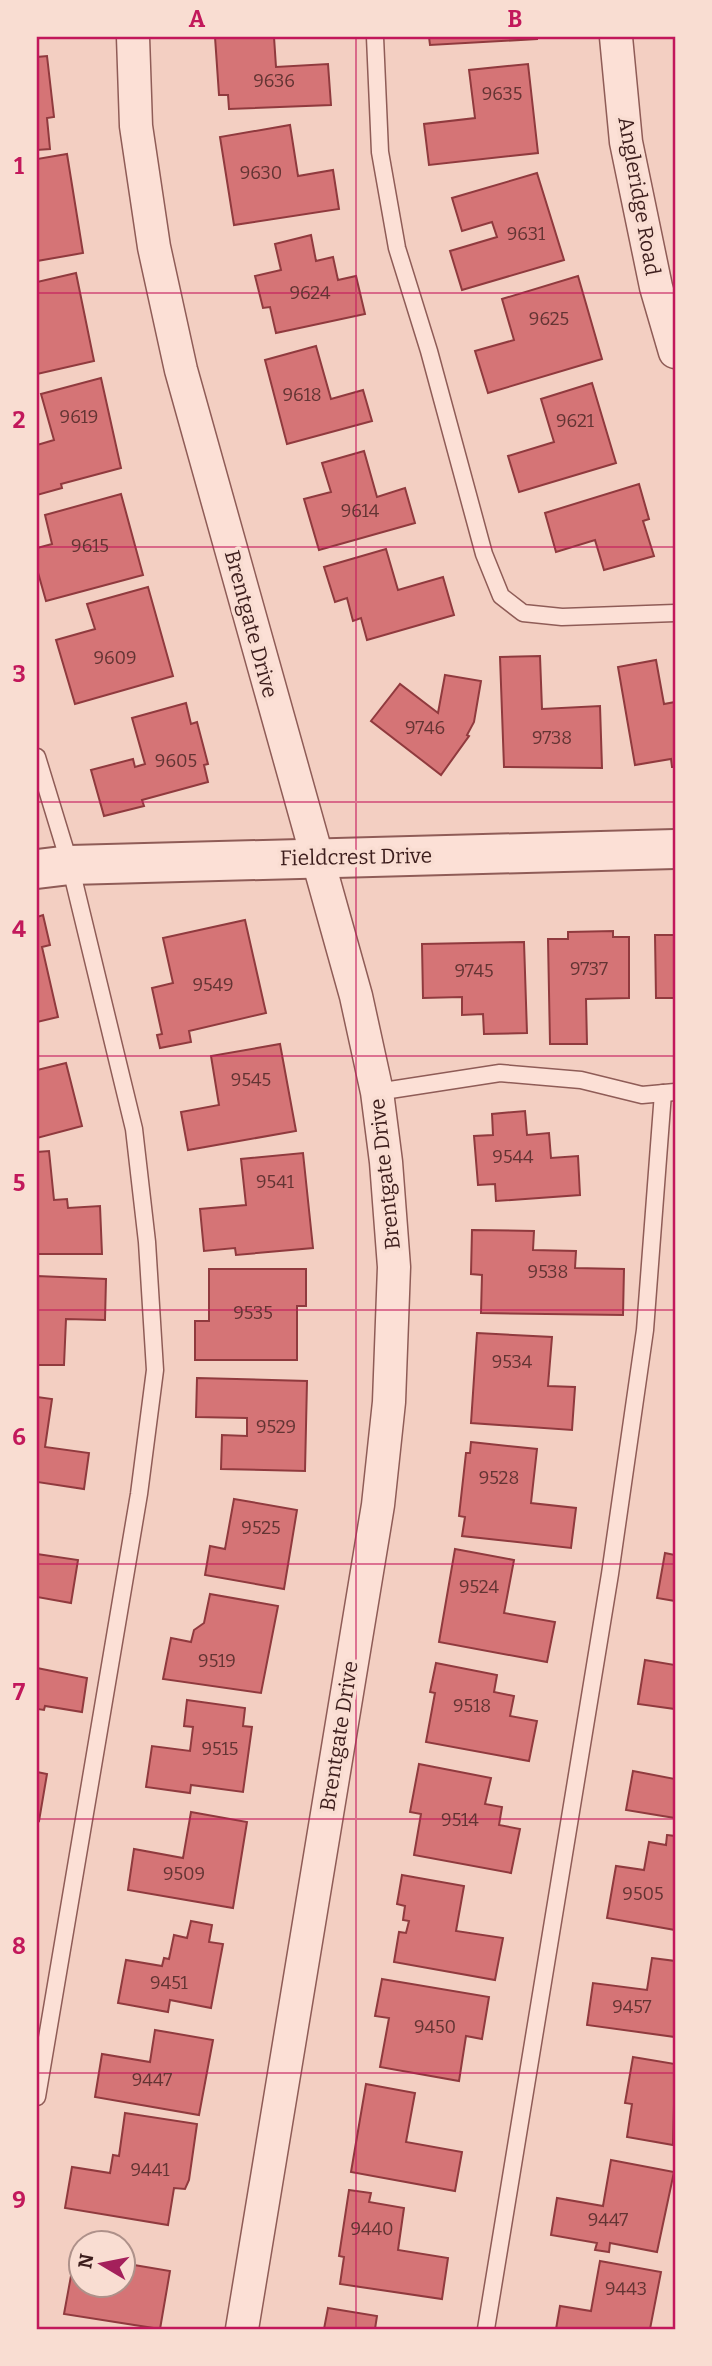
<svg xmlns="http://www.w3.org/2000/svg" width="712" height="2366" font-family="Bitter,serif">
<style>
.building{fill:#d57476;stroke:#903a3e;stroke-width:2}
.lines{fill:none;stroke-linecap:round;stroke-linejoin:round}
.service-casing{stroke:#8f5c57;stroke-width:19}
.minor-casing{stroke:#8f5c57;stroke-width:35}
.tertiary-casing{stroke:#8f5c57;stroke-width:42}
.service{stroke:#fce0d6;stroke-width:16}
.minor{stroke:#fce0d6;stroke-width:32}
.tertiary{stroke:#fce0d6;stroke-width:38}
.grid{fill:none;stroke:#c2185b;stroke-width:2;stroke-opacity:0.55}
.labels{text-anchor:middle;stroke-width:7;stroke-linejoin:round;paint-order:stroke}
.number-label{font-size:18px;fill:#633433}
.street-label{font-size:21px;fill:#3d1e1d;stroke:#f9ddd2}
.neatline{fill:none;stroke:#c2185b;stroke-width:2.5}
.grid-label{font-size:23px;text-anchor:middle;font-weight:bold;fill:#c2185b}
</style>
<rect width="100%" height="100%" fill="#f3cfc2"/>
<g class="building">
<path d="M215 37H274L276 67 328 64 331 105 229 109 228 95H219Z"/>
<path d="M429 37H537V39L430 45Z"/>
<path d="M47 56 54 117 47 118 50 149 37 150V57Z"/>
<path d="M528 64 538 153 429 165 424 124 475 118 469 70Z"/>
<path d="M290 125 298 176 333 170 339 209 234 225 220 137Z"/>
<path d="M67 154 83 253 37 261V159Z"/>
<path d="M537 173 564 260 462 290 450 251 497 237 492 222 462 231 452 198Z"/>
<path d="M311 235 316 261 333 257 338 280 356 276 365 314 276 333 270 307 263 308 255 276 281 270 275 244Z"/>
<path d="M76 273 94 361 37 374V282Z"/>
<path d="M578 276 602 359 488 393 475 351 514 340 502 299Z"/>
<path d="M316 346 331 399 363 390 372 421 287 444 265 360Z"/>
<path d="M101 378 121 468 61 484 62 488 37 495V445L54 440 41 394Z"/>
<path d="M592 383 616 463 519 492 508 456 554 442 541 399Z"/>
<path d="M364 451 377 497 405 488 415 523 319 550 304 499 331 492 322 463Z"/>
<path d="M639 484 649 519 643 521 654 556 604 570 595 540 556 552 545 513Z"/>
<path d="M121 494 143 575 46 601 37 569V548L52 544 45 515Z"/>
<path d="M386 549 398 590 443 577 454 615 367 640 361 618 353 621 347 598 335 602 324 567Z"/>
<path d="M148 587 173 676 75 704 56 640 95 629 87 604Z"/>
<path d="M540 656 542 709 600 706 602 768 504 767 500 657Z"/>
<path d="M656 660 664 704 675 702V767H672L671 759 635 765 618 667Z"/>
<path d="M445 675 481 681 474 722 467 735 469 736 441 775 371 721 400 684 438 713Z"/>
<path d="M186 703 191 724 197 722 208 764 204 765 208 782 142 800 144 806 104 816 91 770 133 759 135 767 145 764 132 718Z"/>
<path d="M43 915 50 945 42 947 58 1017 37 1022V917Z"/>
<path d="M245 920 266 1013 189 1031 191 1042 160 1048 157 1035 162 1034 152 988 173 983 163 938Z"/>
<path d="M613 931V937H629V998L586 999 587 1044H550L548 939H568V932Z"/>
<path d="M655 935H675V998H656Z"/>
<path d="M524 942 527 1033 484 1034 483 1014 462 1015V997L423 998 422 944Z"/>
<path d="M280 1044 296 1131 188 1150 181 1112 219 1105 211 1056Z"/>
<path d="M66 1063 82 1126 37 1138V1070Z"/>
<path d="M525 1111 527 1135 549 1133 551 1158 578 1156 580 1195 496 1201 495 1184 478 1185 474 1136 493 1135 492 1114Z"/>
<path d="M49 1151 54 1200 67 1199 68 1208 100 1206 102 1254H37V1152Z"/>
<path d="M303 1153 313 1248 236 1255 235 1248 204 1251 200 1209 246 1205 241 1159Z"/>
<path d="M472 1230 534 1231 533 1250 576 1251 575 1268 624 1269 623 1315 481 1313 482 1275 471 1274Z"/>
<path d="M209 1269H306V1306H297V1360H195V1321H209Z"/>
<path d="M37 1276 106 1279 105 1320 66 1319 64 1365H37Z"/>
<path d="M477 1333 552 1337 548 1386 575 1387 572 1430 471 1423Z"/>
<path d="M197 1378 307 1381 305 1471 221 1469 222 1435 247 1436V1418L196 1417Z"/>
<path d="M37 1397 52 1399 45 1447 89 1453 84 1489 37 1482Z"/>
<path d="M471 1442 537 1449 531 1503 576 1508 571 1548 462 1536 465 1517 459 1516 466 1453H470Z"/>
<path d="M234 1499 297 1510 284 1589 205 1575 210 1546 225 1549Z"/>
<path d="M455 1549 514 1560 504 1613 555 1622 547 1662 439 1642Z"/>
<path d="M665 1553 675 1555V1601L657 1598Z"/>
<path d="M37 1554 78 1560 71 1603 37 1597Z"/>
<path d="M210 1594 278 1606 261 1693 163 1679 171 1638 191 1642 194 1630 204 1623Z"/>
<path d="M645 1660 675 1665V1709L638 1704Z"/>
<path d="M436 1663 497 1675 494 1692 514 1696 510 1716 537 1721 529 1761 426 1742 435 1693 430 1692Z"/>
<path d="M37 1668 87 1678 82 1712 45 1706 44 1710 37 1709Z"/>
<path d="M187 1700 245 1708 243 1726 252 1727 243 1792 191 1785 190 1793 146 1787 152 1746 190 1751 193 1727 184 1726Z"/>
<path d="M419 1764 491 1778 485 1804 502 1807 499 1825 520 1829 511 1873 414 1855 421 1814 410 1812Z"/>
<path d="M633 1771 675 1779V1818L626 1810Z"/>
<path d="M37 1772 47 1774 39 1821 37 1820Z"/>
<path d="M191 1812 247 1822 233 1908 128 1890 134 1849 183 1858Z"/>
<path d="M667 1835 675 1836V1930L607 1918 616 1866 644 1870 649 1842 666 1845Z"/>
<path d="M402 1875 464 1886 456 1931 503 1938 495 1980 394 1962 399 1932 406 1933 409 1921 403 1920 405 1906 397 1904Z"/>
<path d="M191 1921 212 1925 209 1942 223 1944 211 2008 170 2000 168 2012 118 2003 126 1960 162 1966 164 1958 169 1959 174 1935 187 1938Z"/>
<path d="M652 1958 675 1961V2037L587 2025 593 1983 647 1990Z"/>
<path d="M382 1979 489 1997 482 2039 466 2036 459 2081 380 2067 389 2018 375 2016Z"/>
<path d="M155 2030 213 2040 199 2115 95 2097 102 2054 150 2062Z"/>
<path d="M633 2057 675 2064 673 2145 627 2137 632 2104 625 2103Z"/>
<path d="M366 2084 415 2093 406 2142 462 2152 455 2191 351 2172Z"/>
<path d="M125 2113 197 2124 189 2180 185 2189 174 2188 168 2225 65 2208 72 2167 110 2173 113 2155 119 2156Z"/>
<path d="M611 2160 674 2172 657 2252 610 2243 609 2252 595 2250 597 2243 551 2235 557 2198 603 2206Z"/>
<path d="M349 2190 371 2193 369 2202 404 2208 398 2250 448 2258 442 2299 340 2284 344 2257 339 2256Z"/>
<path d="M75 2254 80 2255V2286H122V2263L170 2271 160 2329 64 2314Z"/>
<path d="M600 2261 661 2272 650 2329H556L560 2306 591 2311Z"/>
<path d="M328 2308 377 2316 375 2329H324Z"/>
</g>
<g class="lines">
<defs>
<g id="service">
<path d="M375 37 380 152 397 248 429 351 484 554 501 596 523 613 562 617 675 613"/>
<path d="M37 757 70 865 134 1129 147 1242 155 1370 139 1494 37 2097"/>
<path d="M377 1092 500 1073 581 1080 642 1095 675 1092"/>
<path d="M486 2329 610 1574 645 1330 663 1093"/>
</g>
<g id="minor">
<path d="M133 37 136 126 154 247 181 370 356 996 377 1092 386 1162 394 1267 389 1402 378 1505 242 2329"/>
<path d="M616 37 626 142 656 287 675 352"/>
</g>
<path id="tertiary" d="M37 869 70 865 675 849"/>
</defs>
<use href="#service" class="service-casing"/>
<use href="#minor" class="minor-casing"/>
<use href="#tertiary" class="tertiary-casing"/>
<use href="#service" class="service"/>
<use href="#minor" class="minor"/>
<use href="#tertiary" class="tertiary"/>
</g>
<path class="grid" d="M356 37V2329M37 293H675M37 547H675M37 802H675M37 1056H675M37 1310H675M37 1564H675M37 1819H675M37 2073H675"/>
<g class="labels">
<g class="number-label">
<text x="274" y="87">9636</text>
<text x="502" y="100">9635</text>
<text x="261" y="179">9630</text>
<text x="526" y="240">9631</text>
<text x="310" y="299">9624</text>
<text x="549" y="325">9625</text>
<text x="302" y="401">9618</text>
<text x="79" y="423">9619</text>
<text x="575" y="427">9621</text>
<text x="360" y="517">9614</text>
<text x="90" y="552">9615</text>
<text x="115" y="664">9609</text>
<text x="425" y="734">9746</text>
<text x="552" y="744">9738</text>
<text x="176" y="767">9605</text>
<text x="589" y="975">9737</text>
<text x="474" y="977">9745</text>
<text x="213" y="991">9549</text>
<text x="251" y="1086">9545</text>
<text x="513" y="1163">9544</text>
<text x="275" y="1188">9541</text>
<text x="548" y="1278">9538</text>
<text x="253" y="1319">9535</text>
<text x="512" y="1368">9534</text>
<text x="276" y="1433">9529</text>
<text x="499" y="1484">9528</text>
<text x="261" y="1534">9525</text>
<text x="479" y="1593">9524</text>
<text x="217" y="1667">9519</text>
<text x="472" y="1712">9518</text>
<text x="220" y="1755">9515</text>
<text x="460" y="1826">9514</text>
<text x="184" y="1880">9509</text>
<text x="643" y="1900">9505</text>
<text x="169" y="1989">9451</text>
<text x="632" y="2013">9457</text>
<text x="435" y="2033">9450</text>
<text x="152" y="2086">9447</text>
<text x="150" y="2176">9441</text>
<text x="608" y="2226">9447</text>
<text x="372" y="2235">9440</text>
<text x="626" y="2295">9443</text>
</g>
<g class="street-label">
<text transform="translate(639 196) rotate(80)" y="7">Angleridge Road</text>
<text transform="translate(251 624) rotate(75)" y="7">Brentgate Drive</text>
<text transform="translate(356 857) rotate(-1)" y="7">Fieldcrest Drive</text>
<text transform="translate(385 1174) rotate(-96)" y="7">Brentgate Drive</text>
<text transform="translate(339 1736) rotate(-81)" y="7">Brentgate Drive</text>
</g>
</g>
<rect width="712" height="2366" fill="none" stroke="#f9ddd2" stroke-width="77"/>
<g transform="translate(102 2264) rotate(280)"><circle r="33" fill="#f9ddd2" stroke="#ae918a" stroke-width="2"/>
<path d="M0-5L12 26L0 18L-12 26Z" fill="#a4205b"/>
<text y="-10" font-size="19" font-weight="bold" text-anchor="middle" fill="#3d1e1d">N</text>
</g>
<rect x="38" y="38" width="636" height="2290" class="neatline"/>
<g class="grid-label">
<text x="197" y="27">A</text>
<text x="515" y="27">B</text>
<text x="19" y="174">1</text>
<text x="19" y="428">2</text>
<text x="19" y="682">3</text>
<text x="19" y="937">4</text>
<text x="19" y="1191">5</text>
<text x="19" y="1445">6</text>
<text x="19" y="1700">7</text>
<text x="19" y="1954">8</text>
<text x="19" y="2208">9</text>
</g>
</svg>
